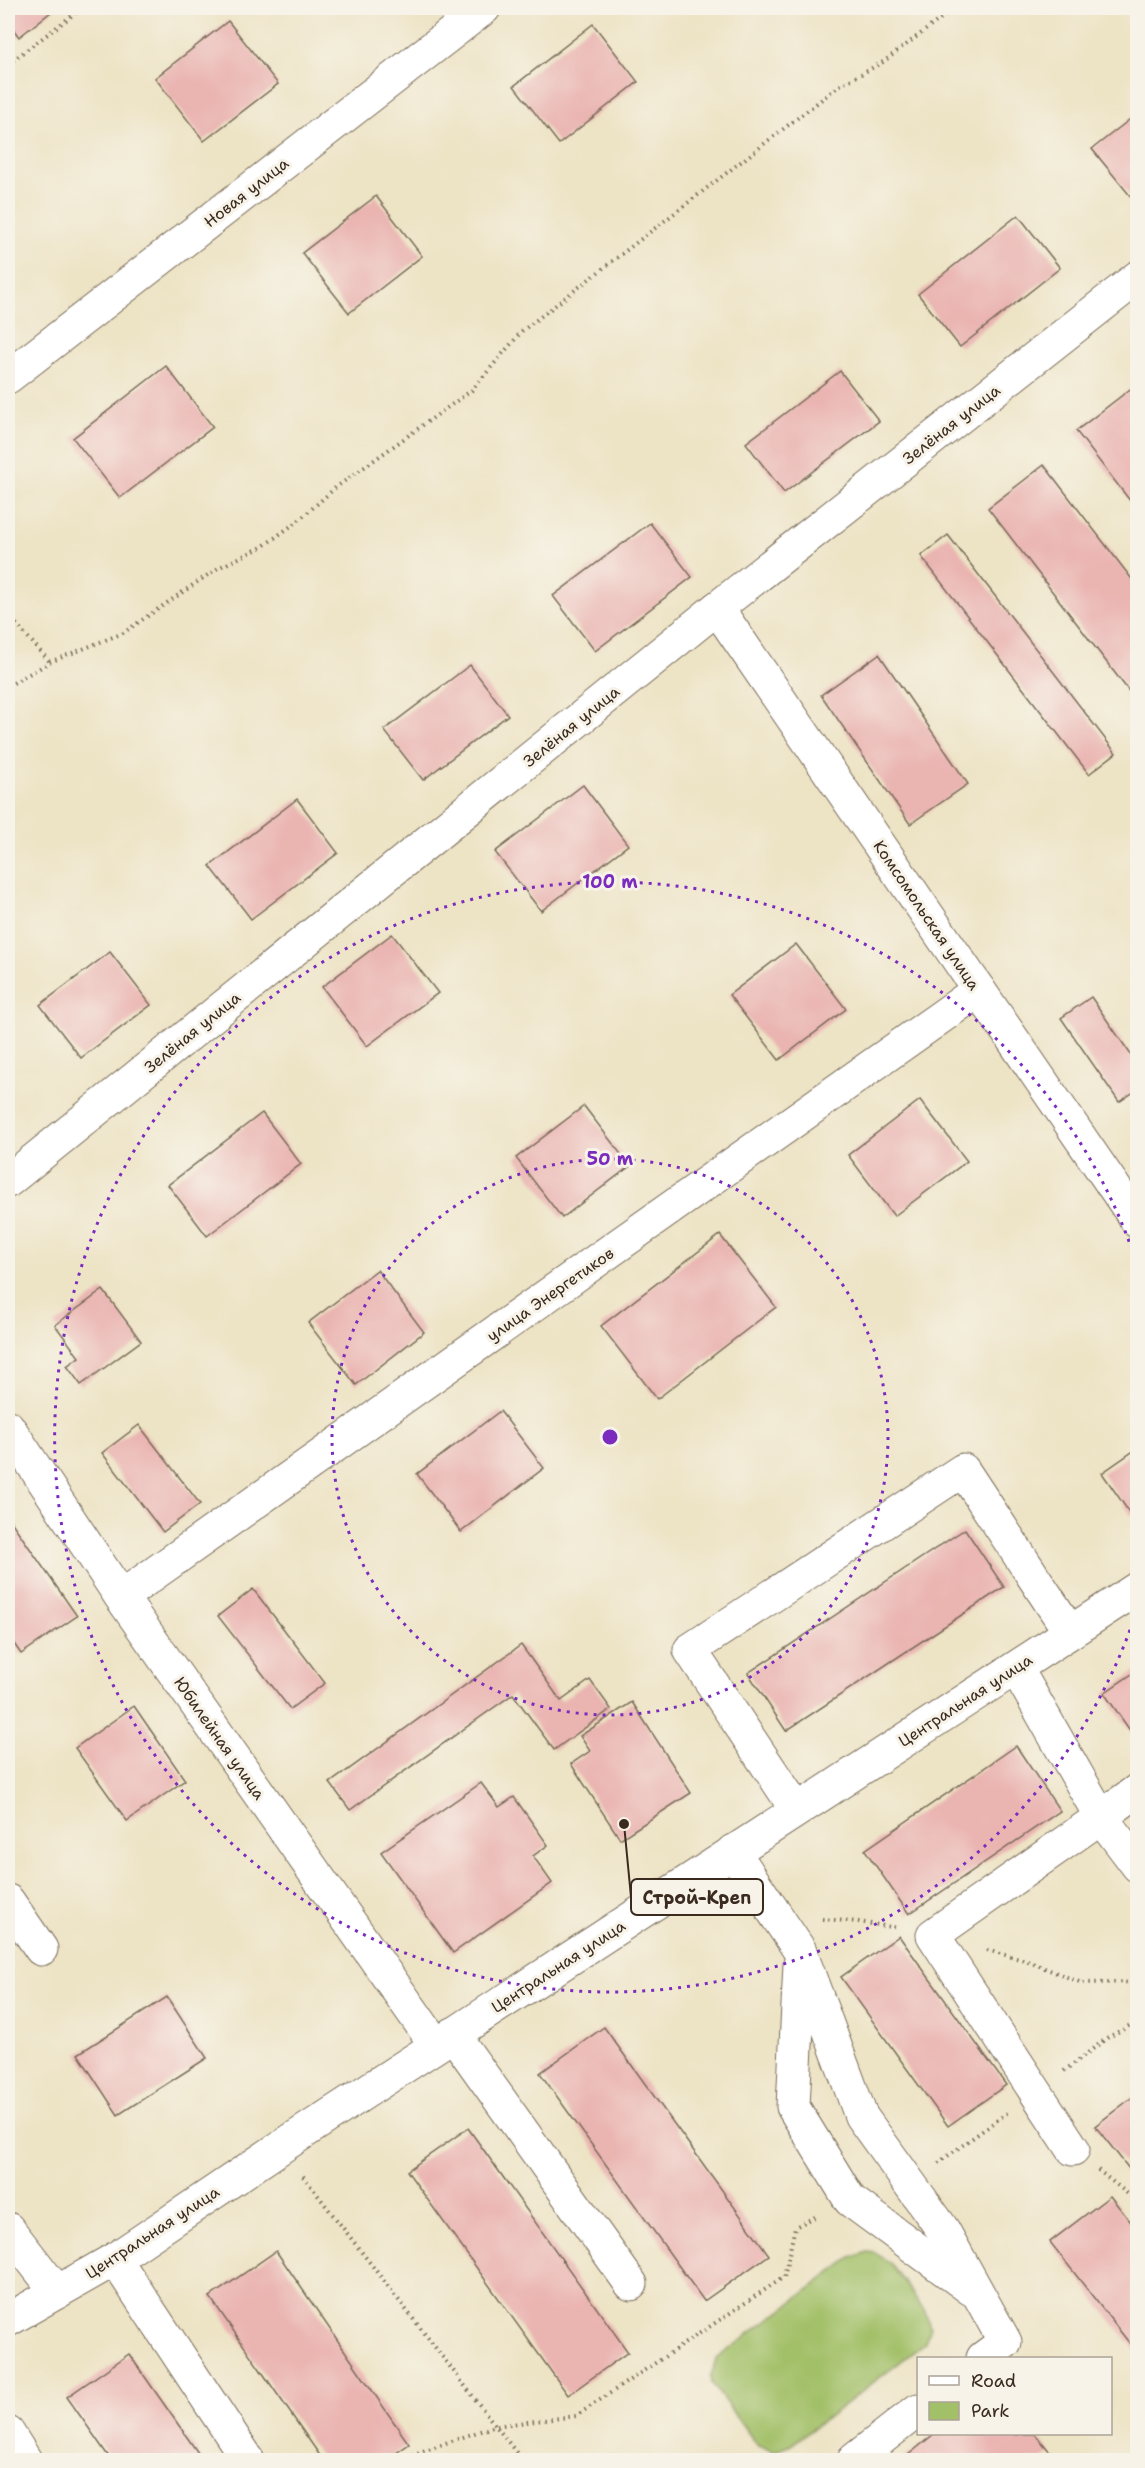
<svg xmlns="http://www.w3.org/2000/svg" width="1145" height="2468" font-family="'Shantell Sans',sans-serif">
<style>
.park{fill:#a2c067;stroke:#6e7542;stroke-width:1.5}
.building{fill:#eab4b1}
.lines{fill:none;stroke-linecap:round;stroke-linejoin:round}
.minor-casing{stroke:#796b58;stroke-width:35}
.path{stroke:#796b58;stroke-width:4;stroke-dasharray:1.5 4.5;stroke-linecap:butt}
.minor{stroke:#fff;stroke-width:33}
.ring{fill:none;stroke:#7b2cbf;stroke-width:3;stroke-dasharray:3 6}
.labels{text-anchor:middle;stroke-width:6;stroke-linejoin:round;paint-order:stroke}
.street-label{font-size:16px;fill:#3b2a1e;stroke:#f7f3e8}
.centre{fill:#7b2cbf;stroke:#f7f3e8;stroke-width:3}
.ring-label{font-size:18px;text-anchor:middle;font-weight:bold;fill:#7b2cbf;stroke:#f7f3e8;stroke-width:6;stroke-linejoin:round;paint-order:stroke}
.leader{fill:none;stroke:#3b2a1e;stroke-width:2}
.callout-dot{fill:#3b2a1e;stroke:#f7f3e8;stroke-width:2}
.callout{fill:#f7f3e8;stroke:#3b2a1e;stroke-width:2}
.callout-label{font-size:18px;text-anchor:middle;font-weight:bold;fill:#3b2a1e}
</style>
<rect width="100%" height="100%" fill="#f7f3e8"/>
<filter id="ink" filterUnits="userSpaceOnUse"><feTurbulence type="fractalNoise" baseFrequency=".0167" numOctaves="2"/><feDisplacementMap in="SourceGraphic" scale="12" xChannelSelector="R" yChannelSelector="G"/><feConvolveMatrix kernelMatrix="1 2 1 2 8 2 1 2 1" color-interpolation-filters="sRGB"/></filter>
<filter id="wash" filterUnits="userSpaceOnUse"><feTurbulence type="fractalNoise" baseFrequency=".008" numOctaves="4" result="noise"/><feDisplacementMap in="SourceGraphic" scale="24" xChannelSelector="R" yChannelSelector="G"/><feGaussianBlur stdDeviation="1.35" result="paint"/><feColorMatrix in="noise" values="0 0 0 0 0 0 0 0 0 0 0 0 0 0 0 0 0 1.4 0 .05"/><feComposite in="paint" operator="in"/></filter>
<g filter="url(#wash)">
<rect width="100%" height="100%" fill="#ede3c5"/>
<path class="park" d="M867 2252 875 2253 890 2263 925 2311 930 2327 925 2343 791 2445 775 2451 758 2446 712 2384 711 2376 716 2359 851 2258Z"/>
<g id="blocks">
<g class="building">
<path d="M8 8H56L19 37 8 22Z"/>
<path d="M228 21 278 84 204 141 155 78Z"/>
<path d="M593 24 638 82 559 144 514 86Z"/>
<path d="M1138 113V201L1136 203 1092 149Z"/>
<path d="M376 196 422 256 349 313 302 253Z"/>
<path d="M1018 215 1060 268 960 347 918 294Z"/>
<path d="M166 366 213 427 120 498 73 438Z"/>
<path d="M840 371 879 421 784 493 746 443Z"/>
<path d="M1133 387 1138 393V511L1076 431Z"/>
<path d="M1044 465 1138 587V703L988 508Z"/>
<path d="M650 523 692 577 595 651 553 596Z"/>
<path d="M948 535 1116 753 1089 774 921 556Z"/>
<path d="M879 654 968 784 910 824 821 695Z"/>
<path d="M470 665 508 715 423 780 384 730Z"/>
<path d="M583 785 628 845 541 911 495 852Z"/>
<path d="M297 799 338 853 251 919 210 866Z"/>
<path d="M392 934 438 993 367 1046 322 987Z"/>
<path d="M796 944 846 1009 779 1060 729 995Z"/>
<path d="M110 952 151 1005 81 1058 40 1005Z"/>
<path d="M1091 997 1138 1065V1089L1119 1102 1061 1018Z"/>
<path d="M920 1100 967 1161 894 1216 848 1155Z"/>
<path d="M584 1106 630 1166 562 1218 516 1158Z"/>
<path d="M262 1113 301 1164 207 1236 168 1185Z"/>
<path d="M720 1235 776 1307 657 1399 601 1326Z"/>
<path d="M377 1270 424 1332 356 1385 308 1323Z"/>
<path d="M103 1290 141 1341 81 1385 67 1366 79 1357 55 1325Z"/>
<path d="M500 1411 544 1468 461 1532 417 1474Z"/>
<path d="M139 1425 200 1504 163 1532 102 1453Z"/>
<path d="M1138 1448V1510L1131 1515 1102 1473Z"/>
<path d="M8 1517 77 1616 21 1654 8 1635Z"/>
<path d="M965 1529 1004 1587 786 1731 748 1673Z"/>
<path d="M253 1589 325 1683 290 1709 218 1616Z"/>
<path d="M521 1645 561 1701 590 1680 611 1709 554 1750 513 1694 350 1810 330 1783Z"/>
<path d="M1138 1670V1742L1104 1693Z"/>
<path d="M632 1702 691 1793 620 1839 571 1764 590 1751 580 1736Z"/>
<path d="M134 1706 185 1780 127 1821 75 1748Z"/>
<path d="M1016 1746 1060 1811 909 1914 865 1850Z"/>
<path d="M481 1783 499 1807 514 1797 548 1845 533 1856 552 1883 453 1953 381 1852Z"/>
<path d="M899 1936 1006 2085 948 2126 841 1977Z"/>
<path d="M167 1997 207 2058 118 2115 78 2054Z"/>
<path d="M604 2027 769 2255 704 2301 540 2073Z"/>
<path d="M1138 2093V2180L1095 2126Z"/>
<path d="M468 2128 628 2352 568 2395 407 2171Z"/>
<path d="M1110 2196 1138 2231V2354L1050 2242Z"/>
<path d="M276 2251 409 2444 386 2460H323L210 2297Z"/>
<path d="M129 2354 203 2460H111L67 2397Z"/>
<path d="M934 2434H1035L1051 2453 1042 2460H902Z"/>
</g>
</g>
</g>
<g filter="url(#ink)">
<use href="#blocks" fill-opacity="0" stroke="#796b58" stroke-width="1.5"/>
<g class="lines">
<defs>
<g id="minor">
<path d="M8 377 484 8"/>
<path d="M717 608 1138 1222"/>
<path d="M8 1181 717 608 1138 277"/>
<path d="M8 1427 121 1597 436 2045"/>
<path d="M121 1597 979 990"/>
<path d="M1016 1668 1101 1817 933 1935 1073 2149"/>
<path d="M1138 1790 1101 1817 1138 1866"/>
<path d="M797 1810 690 1650 963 1470 1070 1632"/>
<path d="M733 1851 800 1951 861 2116 943 2230 1005 2342 983 2358"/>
<path d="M8 1901 41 1949"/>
<path d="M800 1964 793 2107 850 2200 971 2289"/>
<path d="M453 2034 631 2284"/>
<path d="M8 2229 57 2292"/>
<path d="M115 2259 248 2460"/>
<path d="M8 2320 115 2259 281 2147 1138 1588"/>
<path d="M8 2433 25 2460"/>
<path d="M854 2460 918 2410"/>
</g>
</defs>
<use href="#minor" class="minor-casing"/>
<g class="path">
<path d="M8 64 82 8"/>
<path d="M8 615 50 662"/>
<path d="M8 686 50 662 123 633 218 568 262 547 298 521 335 488 472 390 522 331 839 86 883 62 955 8"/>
<path d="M822 1919 859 1922 898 1928"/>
<path d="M987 1950 1027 1961 1082 1983 1138 1982"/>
<path d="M1064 2071 1107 2038 1138 2021"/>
<path d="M938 2163 1007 2113"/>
<path d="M1098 2170 1138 2202"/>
<path d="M303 2176 522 2460"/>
<path d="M401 2460 408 2456 495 2426 576 2416 784 2277 795 2227 817 2216"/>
</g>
<use href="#minor" class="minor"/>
</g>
</g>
<g class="ring">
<circle cx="610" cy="1437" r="278"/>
<path d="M1136 1613A555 555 0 1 1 1136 1261"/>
</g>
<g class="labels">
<g class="street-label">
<text transform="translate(246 192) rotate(-38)" y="6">Новая улица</text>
<text transform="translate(951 424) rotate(-38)" y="6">Зелёная улица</text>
<text transform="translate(571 726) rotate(-39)" y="6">Зелёная улица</text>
<text transform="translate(927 915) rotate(56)" y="6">Комсомольская улица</text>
<text transform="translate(192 1032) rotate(-39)" y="6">Зелёная улица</text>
<text transform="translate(550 1294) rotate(-35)" y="6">улица Энергетиков</text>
<text transform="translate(965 1700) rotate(-33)" y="6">Центральная улица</text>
<text transform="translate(220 1738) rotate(55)" y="6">Юбилейная улица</text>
<text transform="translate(558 1966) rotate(-33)" y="6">Центральная улица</text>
<text transform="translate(152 2232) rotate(-33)" y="6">Центральная улица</text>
</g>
</g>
<circle cx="610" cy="1437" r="9" class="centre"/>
<g class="ring-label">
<text x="610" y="888">100 m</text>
<text x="610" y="1165">50 m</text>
</g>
<path class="leader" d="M624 1824L631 1897"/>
<circle class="callout-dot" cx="624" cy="1824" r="6"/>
<rect class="callout" x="631" y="1879" width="132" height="36" rx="6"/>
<g class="callout-label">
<text x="697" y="1904">Строй-Креп</text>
</g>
<rect width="1145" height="2468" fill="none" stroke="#f7f3e8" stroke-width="30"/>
<rect x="917" y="2357" width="195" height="78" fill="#f7f3e8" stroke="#aca397" stroke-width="1.5"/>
<rect x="929" y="2376" width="30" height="9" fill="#ffffff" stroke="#aca397" stroke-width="1.5"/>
<text x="971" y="2387" font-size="18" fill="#3b2a1e">Road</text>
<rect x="929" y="2402" width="30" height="18" fill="#a2c067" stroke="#aca397" stroke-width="1.5"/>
<text x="971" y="2417" font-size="18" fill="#3b2a1e">Park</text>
</svg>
